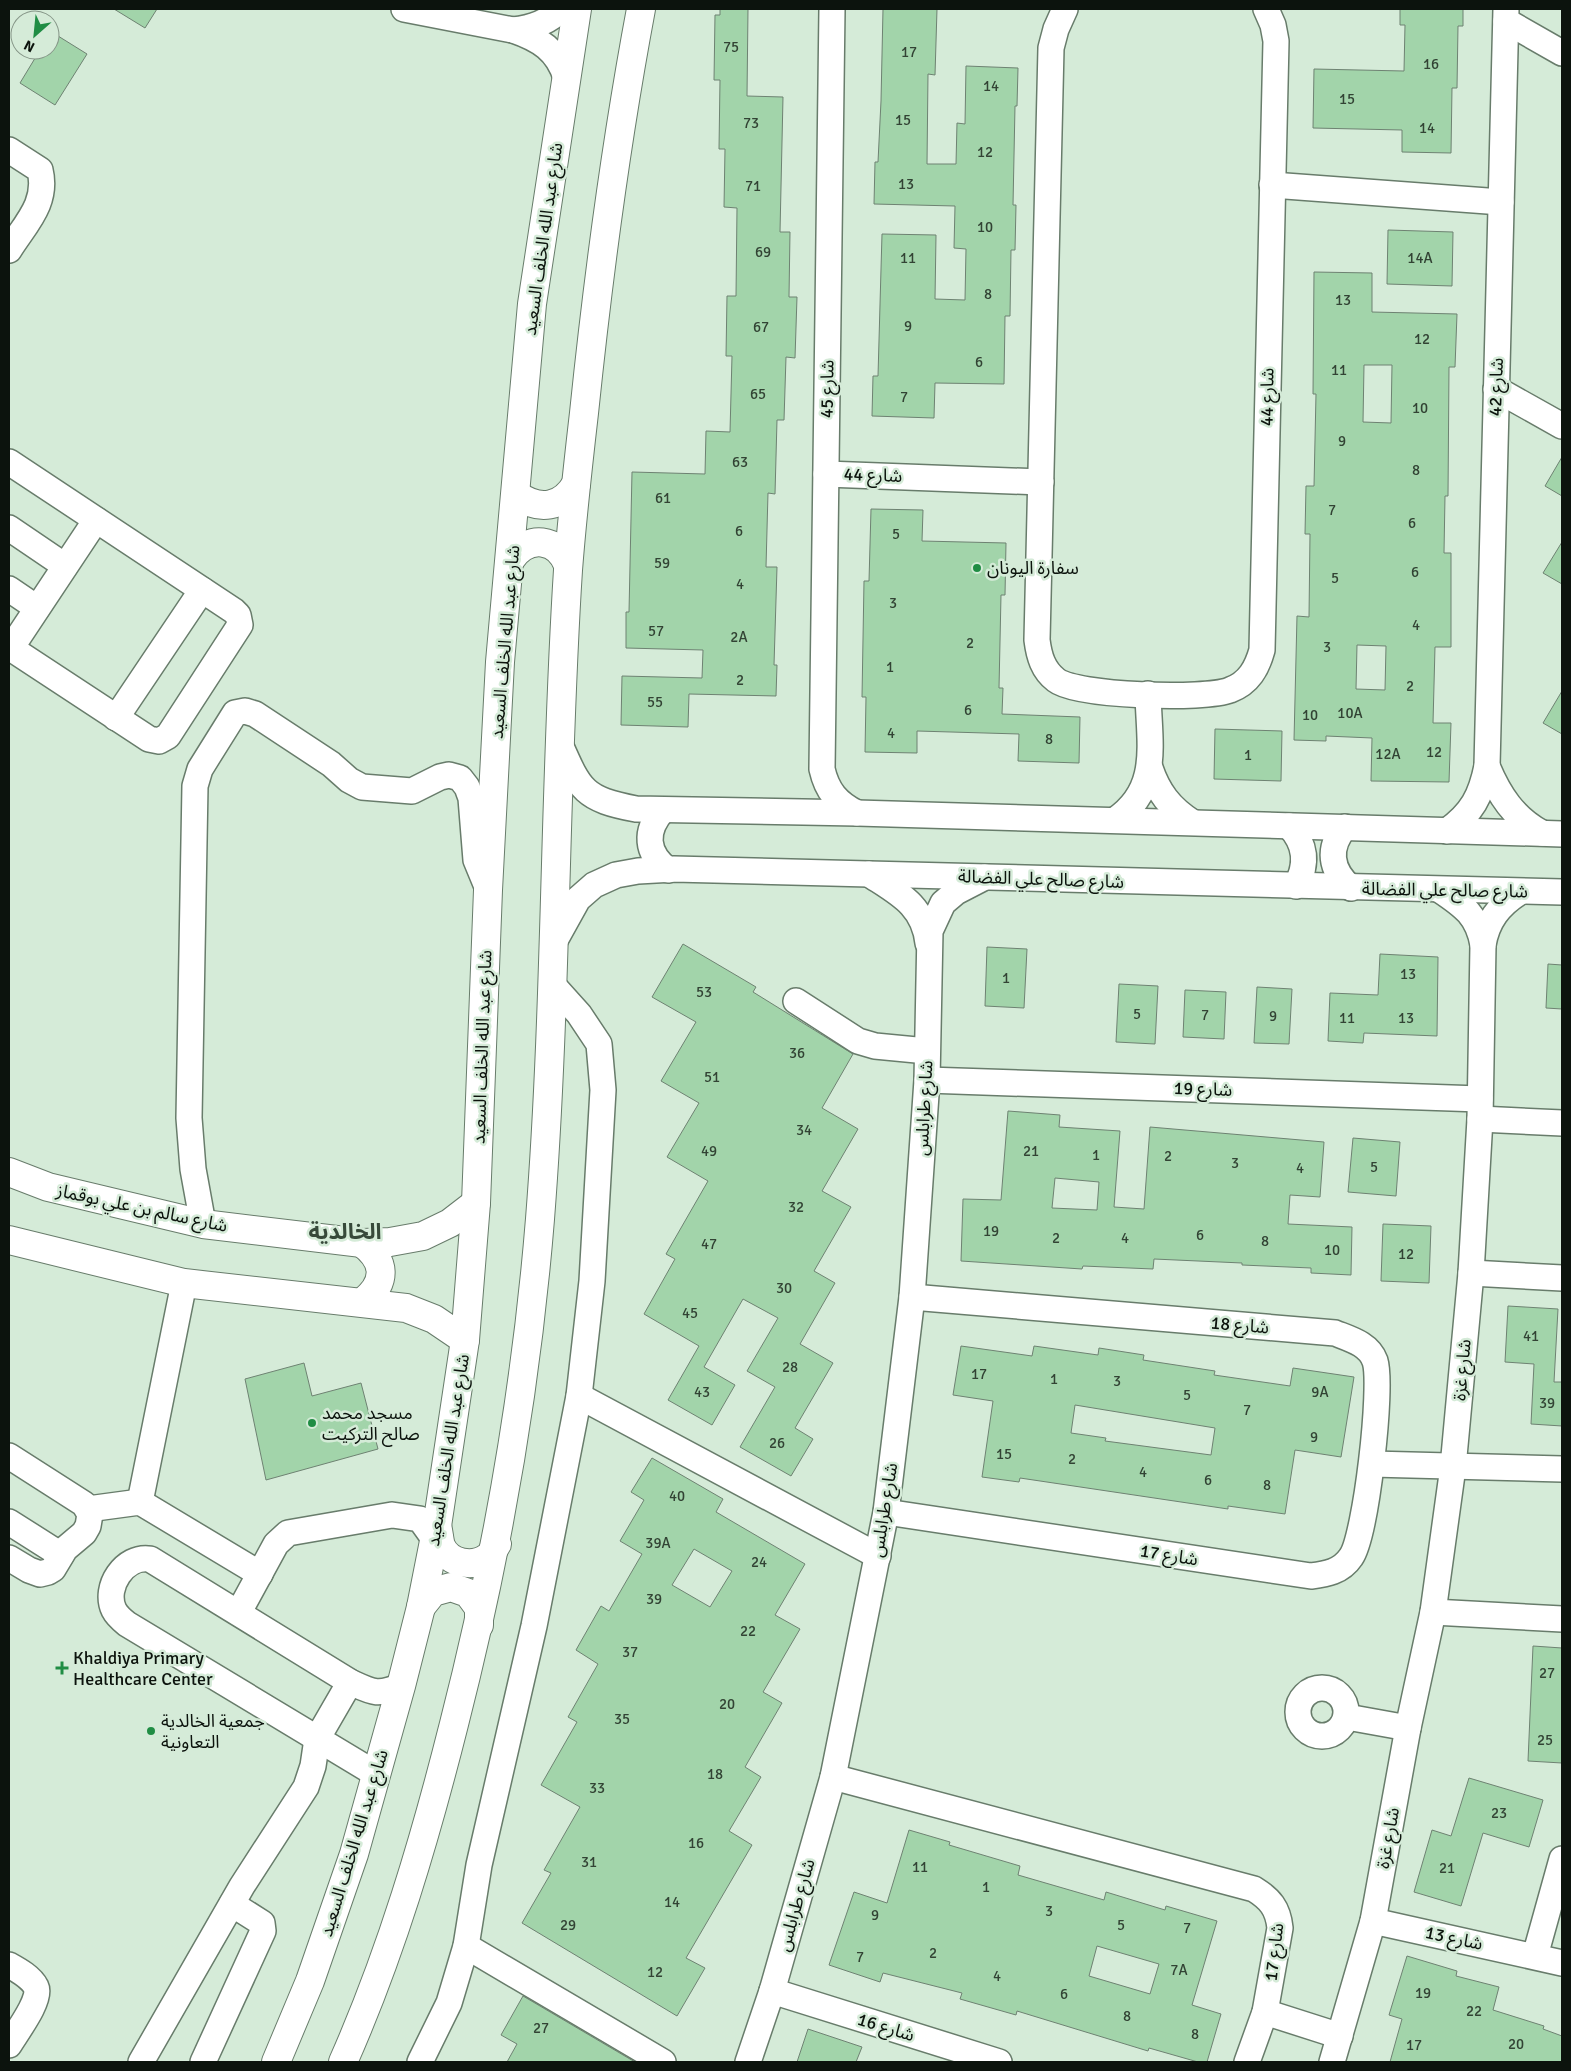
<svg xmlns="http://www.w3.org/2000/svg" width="1571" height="2071" font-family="Signika,'Noto Sans Arabic',sans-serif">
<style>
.building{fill:#a2d4aa;stroke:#6e8272;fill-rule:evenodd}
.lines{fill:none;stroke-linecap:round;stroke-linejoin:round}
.minor-casing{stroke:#687c6b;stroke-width:28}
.major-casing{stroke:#687c6b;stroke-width:30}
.minor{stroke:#fff;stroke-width:25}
.major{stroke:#fff;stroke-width:28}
.poi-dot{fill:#208d44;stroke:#d5ebd8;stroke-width:2}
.labels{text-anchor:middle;stroke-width:5;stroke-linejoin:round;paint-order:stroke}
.number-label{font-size:15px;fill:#324334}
.street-label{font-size:18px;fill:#0c130d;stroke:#d5ebd8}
.poi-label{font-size:18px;fill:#0c130d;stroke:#d5ebd8;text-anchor:start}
.district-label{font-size:22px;font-weight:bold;fill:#37493a;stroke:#d5ebd8}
</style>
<rect width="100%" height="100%" fill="#d5ebd8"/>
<g class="building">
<path d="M114 9H157L145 28Z"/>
<path d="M720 9H748L747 96 783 97 780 232H790L789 297H797L795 358 786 357 784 420H777L775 494 768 493 766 567H777L774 665H777L776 696 689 694 688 727 621 725 622 676 702 678 703 650 626 648V612H629L632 472 705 474 706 431 730 432 732 356H726L727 296H736L737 208 724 207 725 149H719L720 80H714L715 15H720Z"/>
<path d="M883 9H937L935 75 928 74 927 164H956L957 123 965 124 966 66 1018 68 1017 106H1015L1013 205H1016L1015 250H1011L1010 316H1005L1004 384 935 383 934 418 872 416 873 376H878L882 234 936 235 935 299 965 300 966 249 954 248 955 206 874 204 875 162H878L881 101Z"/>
<path d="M1400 9H1463V26H1458L1457 88H1452L1451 153 1402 152V130L1313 128 1314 69 1404 71 1405 25H1400Z"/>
<path d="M50 31 87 54 55 105 20 83 40 50H50Z"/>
<path d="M1388 230 1453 232 1452 286 1387 284Z"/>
<path d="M1314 272 1372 273V312L1457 314 1455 367H1449L1448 496H1445L1444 553H1451V647H1435L1433 723H1451L1449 782 1371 781 1372 738 1326 736V741L1294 740 1297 616 1309 617 1310 534H1305L1306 486H1314L1316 394H1313ZM1364 365H1392L1391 423 1363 422ZM1357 645 1386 646 1385 690 1356 689Z"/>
<path d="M1562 457V496L1545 486Z"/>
<path d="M871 509 923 510 922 541 1006 543 1005 595H1001L999 688H1003L1002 714 1080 717 1079 763 1018 761 1019 734 917 731V753L865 752 866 697H862L864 581H869Z"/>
<path d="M1562 542V584L1543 573Z"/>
<path d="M1562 691V734L1543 723Z"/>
<path d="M1215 729 1282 731 1281 781 1214 779Z"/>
<path d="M683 944 756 987 753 992 853 1054 822 1108 858 1129 822 1191 851 1207 814 1271 835 1283 800 1344 833 1363 795 1428 813 1439 791 1476 740 1447 775 1387 747 1371 778 1318 743 1299 704 1367 735 1385 712 1425 668 1400 699 1346 644 1314 675 1259 666 1254 708 1181 667 1157 699 1103 661 1081 696 1022 652 997Z"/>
<path d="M987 947 1027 949 1024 1008 985 1006Z"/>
<path d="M1380 954 1438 957 1437 1036 1364 1033 1363 1043 1328 1041 1330 993 1378 995Z"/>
<path d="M1548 964 1562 965V1009L1546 1008Z"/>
<path d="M1119 984 1158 986 1155 1044 1116 1042Z"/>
<path d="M1257 987 1292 989 1289 1044 1254 1043Z"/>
<path d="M1185 990 1226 992 1224 1039 1183 1037Z"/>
<path d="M1008 1111 1060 1115 1059 1127 1120 1131 1114 1207 1144 1209 1150 1127 1324 1142 1320 1197 1290 1195 1288 1224 1352 1227 1351 1275 1311 1273V1268L1242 1265V1263L1154 1259 1153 1269 1083 1266 1082 1269 961 1261 963 1199 1001 1200ZM1055 1178 1099 1182 1097 1210 1052 1208Z"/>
<path d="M1353 1138 1400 1142 1396 1196 1348 1192Z"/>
<path d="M1383 1224 1431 1226 1429 1283 1381 1281Z"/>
<path d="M1508 1306 1558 1309 1554 1382H1562V1426L1531 1424 1534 1364 1505 1362Z"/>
<path d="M961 1346 1032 1356 1034 1346 1098 1355 1099 1348 1144 1355 1143 1360 1215 1371 1214 1375 1290 1386 1293 1368 1354 1377 1341 1457 1295 1450 1285 1514 1228 1506V1509L1020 1478 1019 1482 982 1477 993 1401 953 1395ZM1075 1405 1215 1428 1211 1455 1105 1441 1106 1438 1071 1433Z"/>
<path d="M304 1363 312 1396 361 1383 378 1449 266 1480 245 1379Z"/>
<path d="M652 1458 723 1499 716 1512 805 1564 775 1615 800 1629 763 1692 782 1703 745 1767 761 1777 729 1831 752 1845 686 1958 705 1968 677 2016 522 1923 551 1873 544 1870 580 1807 541 1785 577 1722 568 1717 598 1664 576 1650 601 1606 609 1611 642 1554 620 1541 644 1500 631 1492ZM694 1549 732 1571 710 1607 672 1585Z"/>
<path d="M1533 1646 1562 1648V1763L1528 1761Z"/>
<path d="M1469 1778 1543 1800 1529 1847 1483 1833 1461 1906 1414 1892 1432 1830 1451 1836Z"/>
<path d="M909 1830 950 1842 949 1845 1020 1866 1018 1875 1104 1900 1106 1892 1165 1910 1166 1906 1217 1921 1192 2005 1221 2014 1207 2062H1198L1149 2048 1148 2051 1017 2011 1016 2015 960 1999 962 1993 883 1973 880 1982 829 1965 854 1892 887 1903ZM1097 1946 1159 1964 1150 1994 1089 1976Z"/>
<path d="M1407 1956 1457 1971 1456 1976 1499 1987 1493 2010 1544 2026 1543 2029 1562 2036V2062H1390L1402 2019 1389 2015Z"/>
<path d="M523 1996 635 2062H507L517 2044 501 2035Z"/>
<path d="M808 2029 862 2047 856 2062H797Z"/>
</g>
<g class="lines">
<defs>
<g id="minor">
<path d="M404 9 513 30C539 39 558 50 566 78"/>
<path d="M832 9 822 769C827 791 837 803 857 813"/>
<path d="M1065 9 1056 29 1051 48 1037 640C1039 656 1043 670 1056 680 1076 696 1205 700 1230 690 1249 683 1257 668 1262 650L1276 41 1273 25 1266 9"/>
<path d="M1506 21 1562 53"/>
<path d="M513 30C531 28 548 23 561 9"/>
<path d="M9 150 40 170C48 203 26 223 9 250"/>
<path d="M1272 185 1501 202"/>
<path d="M1496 389 1562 426"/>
<path d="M9 462 234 611 238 615 240 625 168 736 159 741 149 739 9 647"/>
<path d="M826 474 1041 482"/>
<path d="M9 528 65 566"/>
<path d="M9 589 37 608"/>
<path d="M11 648 96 520"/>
<path d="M116 718 202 590"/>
<path d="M559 742C580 790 583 799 636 809L857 813 1562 834"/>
<path d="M1487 766C1499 795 1514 818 1542 833"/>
<path d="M1150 768C1158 792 1170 808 1192 822"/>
<path d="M663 810C644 831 646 853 668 870"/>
<path d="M1115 820C1161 789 1149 743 1148 694"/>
<path d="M1289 826C1306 844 1308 864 1296 886"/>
<path d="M1345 827C1327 848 1330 870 1351 888"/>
<path d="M1447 831C1472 813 1481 796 1487 766L1506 9"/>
<path d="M869 874C898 893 924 905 928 943"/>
<path d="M1440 890C1464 906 1478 916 1483 945"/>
<path d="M553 944 578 899 594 885 616 875 638 871 674 869 869 874 1562 892"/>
<path d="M796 1001 858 1041 875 1046 927 1051"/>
<path d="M927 1080 1480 1099"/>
<path d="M1480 1119 1562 1123"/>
<path d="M203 1224 193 1169 189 1118 195 786 200 769 235 713 245 711 255 714 331 764 349 780 362 787 412 791 440 777 449 775 460 778 467 787 471 798 476 860 488 889"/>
<path d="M1471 1273 1562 1278"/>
<path d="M579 1396 878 1556"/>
<path d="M9 1456 84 1504 90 1514 88 1526 84 1533 65 1549 53 1569 48 1572 40 1574 29 1570 9 1558"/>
<path d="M1372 1464 1562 1469"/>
<path d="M140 1502 184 1283"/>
<path d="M88 1509 140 1502 260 1574"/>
<path d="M886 1512 1311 1576C1326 1574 1341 1572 1351 1557 1366 1536 1383 1386 1375 1361 1369 1344 1350 1339 1335 1333L912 1297"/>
<path d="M9 1522 61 1555"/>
<path d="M239 1612 276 1544 288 1533 392 1515 420 1519 435 1540"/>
<path d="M1433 1612 1562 1619"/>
<circle cx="1322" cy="1712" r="24"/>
<path d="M1347 1717 1408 1728"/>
<path d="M376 1774 127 1624C122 1620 117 1616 114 1610 103 1587 125 1555 150 1559L350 1682C372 1692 377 1696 401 1686"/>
<path d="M833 1777 1254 1889C1270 1899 1278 1908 1280 1928L1265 2012 1247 2062"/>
<path d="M1373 1921 1562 1963"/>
<path d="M466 1946 663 2062"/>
<path d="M1535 1956 1562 1859"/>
<path d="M9 1965C18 1970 31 1977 36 1987 42 1999 16 2033 9 2045"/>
<path d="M772 1991 999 2062"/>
<path d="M1265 2012 1340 2036"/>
<path d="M141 2062 242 1886 306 1787 313 1766 317 1739 350 1682"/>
<path d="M203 2062 263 1931 262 1923 232 1904"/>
<path d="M420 2062 449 2003 466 1946 479 1865 534 1626 579 1396 592 1281 603 1090 599 1044 579 1014 552 984"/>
<path d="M748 2062 772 1991 833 1777 886 1512 912 1297 927 1080 930 931 943 903 956 892 985 877"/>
<path d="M1332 2062 1373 1921 1408 1728 1433 1612 1453 1467 1471 1273 1480 1119 1483 945C1487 921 1499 905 1520 892"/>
</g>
<g id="major">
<path d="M517 495C539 511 562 508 576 484"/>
<path d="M511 559C528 534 558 538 568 565"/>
<path d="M9 1172 48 1187 203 1224 362 1243 390 1242 423 1236 450 1223 476 1203"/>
<path d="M9 1240 184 1283 406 1308 434 1319 465 1340"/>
<path d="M362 1243C386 1261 387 1282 364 1301"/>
<path d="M437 1526C439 1532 439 1540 441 1546 449 1564 473 1568 488 1557 492 1554 494 1548 497 1544"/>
<path d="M421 1607 433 1592 451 1587 468 1593 479 1608V1625"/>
<path d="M276 2062 310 1981 354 1854 401 1686 421 1607 437 1526 465 1340 476 1203 488 890 500 662 532 304 577 9"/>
<path d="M343 2062C391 1954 425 1839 454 1724 497 1556 526 1392 540 1219 557 1003 554 786 568 570 572 518 578 465 584 413 598 278 616 142 641 9"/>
</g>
</defs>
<use href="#minor" class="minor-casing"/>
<use href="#major" class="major-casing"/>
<use href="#minor" class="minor"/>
<use href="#major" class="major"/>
</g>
<g class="poi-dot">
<circle cx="977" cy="568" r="5"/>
<circle cx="312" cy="1423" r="5"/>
<path d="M59.5 1660.5h5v5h5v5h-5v5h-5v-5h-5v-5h5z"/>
<circle cx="151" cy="1731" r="5"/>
</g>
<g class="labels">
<g class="number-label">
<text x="731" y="52">75</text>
<text x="909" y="57">17</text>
<text x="1431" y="69">16</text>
<text x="991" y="91">14</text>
<text x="1347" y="104">15</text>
<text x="903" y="125">15</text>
<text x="751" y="128">73</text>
<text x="1427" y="133">14</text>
<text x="985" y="157">12</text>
<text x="906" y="189">13</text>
<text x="753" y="191">71</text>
<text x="985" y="232">10</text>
<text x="763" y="257">69</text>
<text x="908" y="263">11</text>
<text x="1420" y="263">14A</text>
<text x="988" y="299">8</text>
<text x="1343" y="305">13</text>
<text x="908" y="331">9</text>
<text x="761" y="332">67</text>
<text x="1422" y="344">12</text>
<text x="979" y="367">6</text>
<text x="1339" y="375">11</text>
<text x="758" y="399">65</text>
<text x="904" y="402">7</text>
<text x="1420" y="413">10</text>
<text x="1342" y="446">9</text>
<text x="740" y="467">63</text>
<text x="1416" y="475">8</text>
<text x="663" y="503">61</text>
<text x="1332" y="515">7</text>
<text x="1412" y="528">6</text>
<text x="739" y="536">6</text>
<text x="896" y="539">5</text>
<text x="662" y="568">59</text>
<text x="1415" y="577">6</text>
<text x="1335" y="583">5</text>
<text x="740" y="589">4</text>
<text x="893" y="608">3</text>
<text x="1416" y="630">4</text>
<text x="656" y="636">57</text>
<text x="739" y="642">2A</text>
<text x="970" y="648">2</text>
<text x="1327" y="652">3</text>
<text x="890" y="672">1</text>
<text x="740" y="685">2</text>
<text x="1410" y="691">2</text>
<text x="655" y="707">55</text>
<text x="968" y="715">6</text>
<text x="1350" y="718">10A</text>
<text x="1310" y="720">10</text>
<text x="891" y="738">4</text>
<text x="1049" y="744">8</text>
<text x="1434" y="757">12</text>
<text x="1388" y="759">12A</text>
<text x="1248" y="760">1</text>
<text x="1408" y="979">13</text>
<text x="1006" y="983">1</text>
<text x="704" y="997">53</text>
<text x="1137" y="1019">5</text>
<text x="1205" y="1020">7</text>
<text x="1273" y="1021">9</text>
<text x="1347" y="1023">11</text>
<text x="1406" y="1023">13</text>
<text x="797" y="1058">36</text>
<text x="712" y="1082">51</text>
<text x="804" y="1135">34</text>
<text x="709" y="1156">49</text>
<text x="1031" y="1156">21</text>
<text x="1096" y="1160">1</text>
<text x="1168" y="1161">2</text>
<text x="1235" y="1168">3</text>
<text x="1374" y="1172">5</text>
<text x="1300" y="1173">4</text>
<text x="796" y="1212">32</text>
<text x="991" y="1236">19</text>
<text x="1200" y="1240">6</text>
<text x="1056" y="1243">2</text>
<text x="1125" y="1243">4</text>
<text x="1265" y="1246">8</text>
<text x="709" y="1249">47</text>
<text x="1332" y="1255">10</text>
<text x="1406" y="1259">12</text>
<text x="784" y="1293">30</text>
<text x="690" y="1318">45</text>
<text x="1531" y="1341">41</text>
<text x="790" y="1372">28</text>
<text x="979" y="1379">17</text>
<text x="1054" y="1384">1</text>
<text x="1117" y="1386">3</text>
<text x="702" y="1397">43</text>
<text x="1320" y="1397">9A</text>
<text x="1187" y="1400">5</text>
<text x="1547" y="1408">39</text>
<text x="1247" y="1415">7</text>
<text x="1314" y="1442">9</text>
<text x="777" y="1448">26</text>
<text x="1004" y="1459">15</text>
<text x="1072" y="1464">2</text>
<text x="1143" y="1477">4</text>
<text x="1208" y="1485">6</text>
<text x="1267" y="1490">8</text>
<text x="677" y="1501">40</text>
<text x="658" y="1548">39A</text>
<text x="759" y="1567">24</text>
<text x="654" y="1604">39</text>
<text x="748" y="1636">22</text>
<text x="630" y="1657">37</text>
<text x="1547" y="1678">27</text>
<text x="727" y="1709">20</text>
<text x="622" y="1724">35</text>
<text x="1545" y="1745">25</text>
<text x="715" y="1779">18</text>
<text x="597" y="1793">33</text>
<text x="1499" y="1818">23</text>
<text x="696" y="1848">16</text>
<text x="589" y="1867">31</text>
<text x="920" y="1872">11</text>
<text x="1447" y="1873">21</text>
<text x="986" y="1892">1</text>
<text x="672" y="1907">14</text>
<text x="1049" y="1916">3</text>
<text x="875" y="1920">9</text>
<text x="568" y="1930">29</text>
<text x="1121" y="1930">5</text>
<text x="1187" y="1933">7</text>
<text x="933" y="1958">2</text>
<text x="860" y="1962">7</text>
<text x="1179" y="1975">7A</text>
<text x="655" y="1977">12</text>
<text x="997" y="1981">4</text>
<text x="1423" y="1998">19</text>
<text x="1064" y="1999">6</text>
<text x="1474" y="2016">22</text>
<text x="1127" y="2021">8</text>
<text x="541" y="2033">27</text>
<text x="1195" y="2039">8</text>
<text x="1516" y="2049">20</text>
<text x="1414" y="2050">17</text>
</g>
<g class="street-label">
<text transform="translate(543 239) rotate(-82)" y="6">شارع عبد الله الخلف السعيد</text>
<text transform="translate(1496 387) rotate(-88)" y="6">شارع 42</text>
<text transform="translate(827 389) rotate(-89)" y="6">شارع 45</text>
<text transform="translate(1267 397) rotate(-89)" y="6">شارع 44</text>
<text transform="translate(873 475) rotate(2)" y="6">شارع 44</text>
<text transform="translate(505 642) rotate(-85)" y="6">شارع عبد الله الخلف السعيد</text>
<text transform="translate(1041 879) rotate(2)" y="6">شارع صالح علي الفضالة</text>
<text transform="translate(1445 890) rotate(1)" y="6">شارع صالح علي الفضالة</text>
<text transform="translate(482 1047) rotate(-88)" y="6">شارع عبد الله الخلف السعيد</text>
<text transform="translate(1203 1089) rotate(2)" y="6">شارع 19</text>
<text transform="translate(924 1108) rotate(-87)" y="6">شارع طرابلس</text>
<text transform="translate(142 1208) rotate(12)" y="6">شارع سالم بن علي بوقماز</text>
<text transform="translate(1240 1325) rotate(5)" y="6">شارع 18</text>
<text transform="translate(1462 1370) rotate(-85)" y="6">شارع غزة</text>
<text transform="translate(448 1450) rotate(-81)" y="6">شارع عبد الله الخلف السعيد</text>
<text transform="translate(884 1510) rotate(-81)" y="6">شارع طرابلس</text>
<text transform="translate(1169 1555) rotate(9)" y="6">شارع 17</text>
<text transform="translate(1388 1838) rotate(-80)" y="6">شارع غزة</text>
<text transform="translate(354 1843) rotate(-73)" y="6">شارع عبد الله الخلف السعيد</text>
<text transform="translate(796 1905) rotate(-74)" y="6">شارع طرابلس</text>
<text transform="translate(1454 1938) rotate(12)" y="6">شارع 13</text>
<text transform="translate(1274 1952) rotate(-83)" y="6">شارع 17</text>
<text transform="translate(886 2027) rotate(17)" y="6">شارع 16</text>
</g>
<g class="poi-label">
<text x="987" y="574">سفارة اليونان</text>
<text x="322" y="1419">مسجد محمد<tspan x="322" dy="21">صالح التركيت</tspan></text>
<text x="73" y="1664">Khaldiya Primary<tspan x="73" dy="21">Healthcare Center</tspan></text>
<text x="161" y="1727">جمعية الخالدية<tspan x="161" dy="21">التعاونية</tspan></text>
</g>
<g class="district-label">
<text x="345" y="1239">الخالدية</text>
</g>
</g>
<rect width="1571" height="2071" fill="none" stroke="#0c130d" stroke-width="20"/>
<g transform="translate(35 35) rotate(207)"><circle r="24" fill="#d5ebd8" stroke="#859587"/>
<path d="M0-4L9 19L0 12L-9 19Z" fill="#208d44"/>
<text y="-8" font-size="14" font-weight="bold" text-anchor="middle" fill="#0c130d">N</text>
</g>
</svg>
